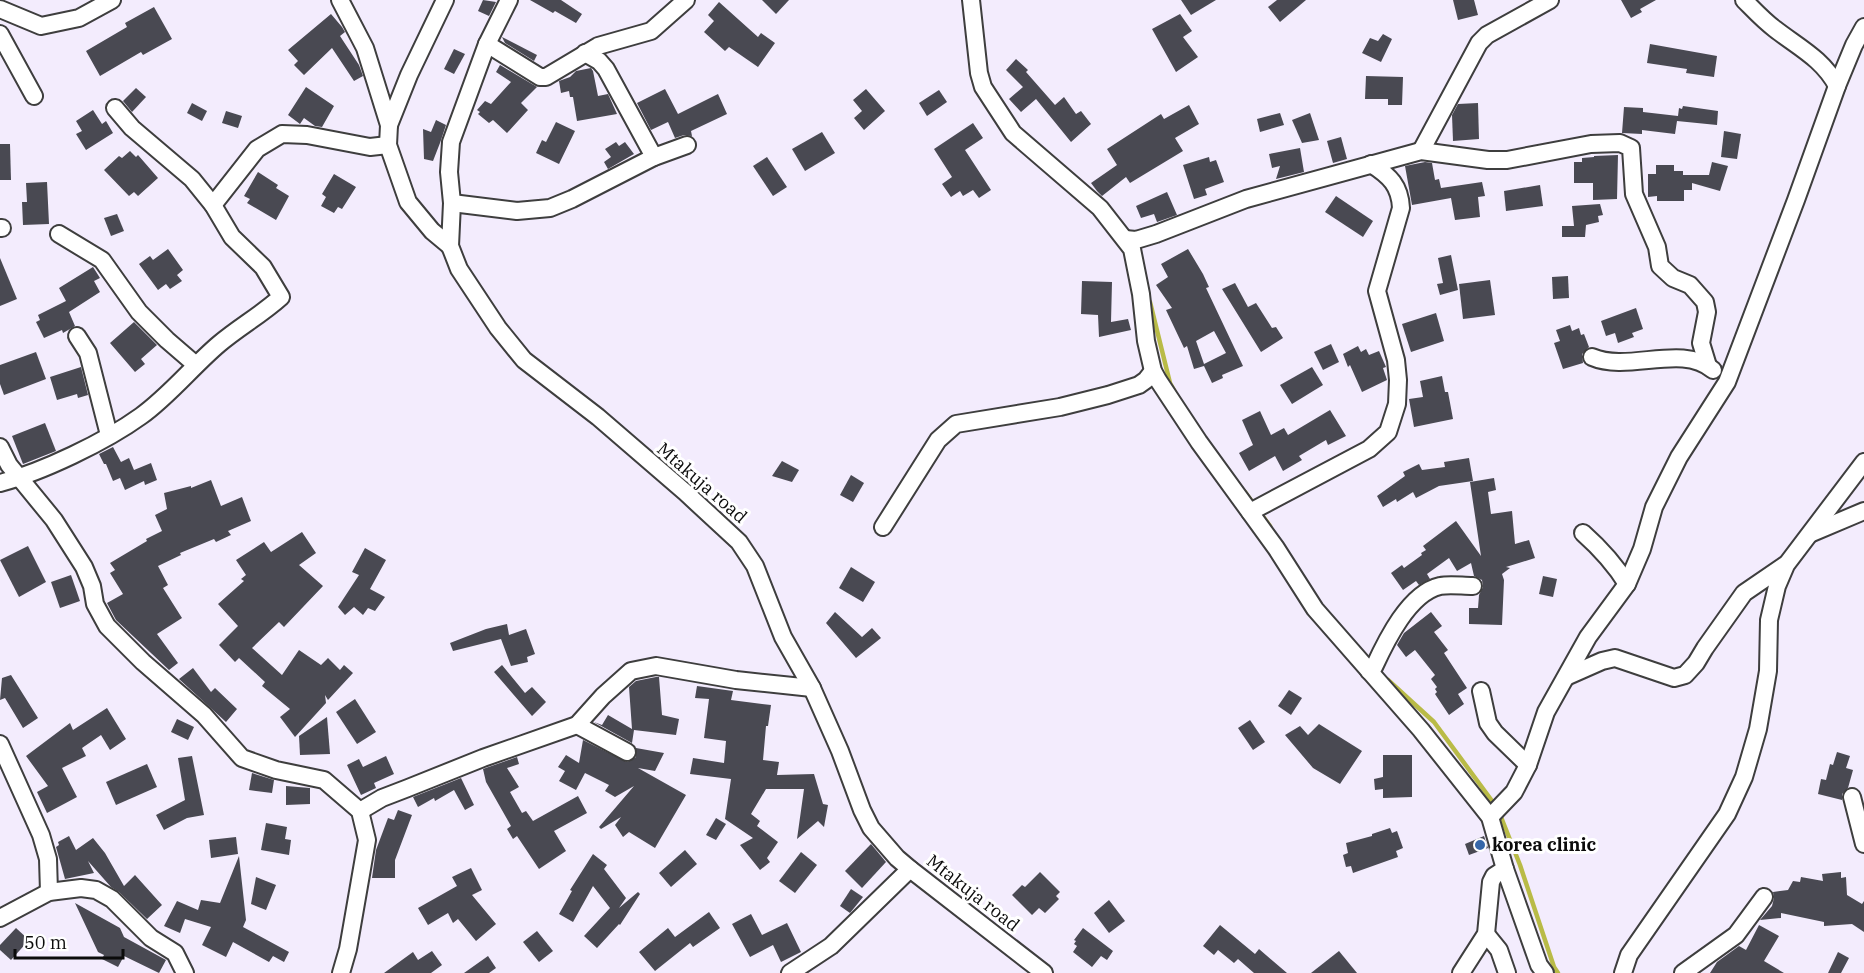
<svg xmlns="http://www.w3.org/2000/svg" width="1864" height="973" font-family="'IBM Plex Serif',serif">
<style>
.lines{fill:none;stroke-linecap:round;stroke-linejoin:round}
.stream{stroke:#b9bb47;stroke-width:4.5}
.building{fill:#494952;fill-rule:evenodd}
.minor-casing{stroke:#3e3e3e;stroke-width:20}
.minor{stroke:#fff;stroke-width:16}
.poi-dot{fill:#3667a9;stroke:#fff;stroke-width:2}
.labels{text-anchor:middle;stroke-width:6;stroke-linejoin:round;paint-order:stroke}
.street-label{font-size:18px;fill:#0b0b0b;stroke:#fff}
.poi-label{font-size:18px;font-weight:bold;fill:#0b0b0b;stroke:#fff;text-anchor:start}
</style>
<rect width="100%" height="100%" fill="#f3ecfd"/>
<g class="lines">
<g class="stream">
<path d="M1150 302 1170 383 1175 392"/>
<path d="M1245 492 1270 526"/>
<path d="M1388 680 1434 722 1495 805"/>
<path d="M1499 812 1520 865 1554 967 1558 973"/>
</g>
</g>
<g class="building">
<path d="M483 0 496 2 489 16 478 11Z"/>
<path d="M530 0H561L582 14 576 23 555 11 553 13Z"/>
<path d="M762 0H789L776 14Z"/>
<path d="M1181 0H1216L1191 15Z"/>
<path d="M1277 0H1306L1280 22 1268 7Z"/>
<path d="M1453 0H1474L1478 15 1458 20Z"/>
<path d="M1621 0H1656L1640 9 1642 12 1631 18Z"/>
<path d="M719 2 758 37 761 33 775 43 758 67 729 47 725 51 704 32 714 21 708 15Z"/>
<path d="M154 7 172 39 143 55 141 52 100 76 86 51 127 27 125 23Z"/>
<path d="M331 14 342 27 345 32 340 36 359 65 363 76 354 81 332 48 304 75 294 65 298 61 288 50Z"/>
<path d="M1180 14 1192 31 1183 37 1198 57 1176 72 1152 29Z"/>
<path d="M1383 34 1392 39 1381 62 1362 53 1370 38 1378 41Z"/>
<path d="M502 37 537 55 534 61 505 43Z"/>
<path d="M1650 44 1717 56 1714 77 1686 73 1687 69 1647 63Z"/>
<path d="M454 49 465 54 454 74 444 69Z"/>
<path d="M1016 59 1028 70 1026 72 1055 105 1064 97 1076 114 1081 111 1091 124 1071 142 1036 99 1021 112 1009 99 1023 87 1006 70Z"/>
<path d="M500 65 537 87 521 103 528 110 507 133 493 120 489 123 478 114 480 112 477 110 485 101 491 104 511 82 496 72Z"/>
<path d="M591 68 593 71 598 96 608 94 617 114 577 121 573 97H570L569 91 561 93 559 81 570 77 576 71Z"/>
<path d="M1366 76 1403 77 1402 105H1388V99H1365Z"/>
<path d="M306 87 334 106 322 127 315 126 304 118 300 124 288 115Z"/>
<path d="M136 88 146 97 132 112 123 101Z"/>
<path d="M665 89 678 114 718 94 727 114 691 131 692 136 684 135 675 138 668 122 651 130 637 103Z"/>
<path d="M866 89 885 111 864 130 854 118 862 111 853 100Z"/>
<path d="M939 90 947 102 927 116 919 103Z"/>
<path d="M192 103 207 111 202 121 187 113Z"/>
<path d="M1478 103 1479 139 1453 141 1452 115 1458 104Z"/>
<path d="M1189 105 1199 124 1175 138 1183 151 1130 183 1126 177 1102 196 1097 191 1091 183 1117 165 1107 149 1161 114 1164 119Z"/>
<path d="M1683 106 1718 111 1717 125 1677 121 1675 134 1642 130V134L1622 133 1624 107 1643 108V112L1678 116 1679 108 1682 109Z"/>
<path d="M93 110 102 124 106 121 113 133 86 150 76 134 82 131 76 121Z"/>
<path d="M226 111 242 116 238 128 222 123Z"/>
<path d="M1280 113 1284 125 1260 132 1257 119Z"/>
<path d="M1310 113 1319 140 1302 143 1292 120Z"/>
<path d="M436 120 446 125 440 143 433 161 424 159 423 129 431 132Z"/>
<path d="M556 122 575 131 559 164 536 153 542 140 546 142Z"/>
<path d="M973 123 983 138 965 150 991 190 979 198 973 190 963 196 960 191 951 197 942 184 952 177 934 149Z"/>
<path d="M1724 131 1741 134 1737 159 1721 157Z"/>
<path d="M822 132 835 153 805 171 792 149Z"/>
<path d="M1341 137 1347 159 1333 163 1327 141Z"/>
<path d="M616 142 619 146 625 142 634 154 608 169 604 162 611 157 605 149Z"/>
<path d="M0 144H10L11 180H0Z"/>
<path d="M1300 148 1304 172 1276 179 1280 166 1272 168 1269 154Z"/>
<path d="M130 151 136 157 138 155 158 178 138 196 134 192 129 196 104 170 119 156 122 158Z"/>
<path d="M1618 155 1617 199 1593 200V183H1574V162H1582V158L1594 157V156Z"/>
<path d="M767 157 787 187 773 196 753 166Z"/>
<path d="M1209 157 1210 162 1216 160 1224 182 1205 189 1207 195 1194 199 1183 165Z"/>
<path d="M1425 162 1432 163 1435 180 1439 179 1441 188 1482 182 1485 196 1478 197 1480 217 1455 220 1451 198 1412 205 1405 166Z"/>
<path d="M1712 162 1728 166 1720 191 1692 183V190H1684V201H1657V196L1648 197V174H1656V165H1674V171H1683V175H1709Z"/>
<path d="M258 172 278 185 276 188 289 196 276 220 247 203 250 199 244 196Z"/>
<path d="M334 174 356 187 342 209 338 207 334 213 321 206 326 197 322 194Z"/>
<path d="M47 182 49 224 23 225 22 202H27L26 183Z"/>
<path d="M1540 185 1543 206 1506 211 1504 191Z"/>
<path d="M1167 192 1177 215 1157 222 1154 214 1141 218 1136 206Z"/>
<path d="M1336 196 1373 221 1363 237 1325 212Z"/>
<path d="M1600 204 1603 215 1598 216 1599 222 1586 225 1585 237H1562V226H1574L1572 206Z"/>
<path d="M117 214 124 231 111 236 104 218Z"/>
<path d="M168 249 183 270 177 275 182 281 170 289 166 284 158 290 139 264 150 256 153 260Z"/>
<path d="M1188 249 1203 274 1209 287 1206 288 1243 366 1222 375 1223 378 1212 383 1204 366 1194 369 1187 346 1184 348 1166 310 1172 308 1156 285 1168 277 1161 264ZM1214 331 1226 353 1204 364 1196 341Z"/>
<path d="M1451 255 1458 290 1440 295 1437 284 1443 283 1438 258Z"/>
<path d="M0 258 17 299 0 306Z"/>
<path d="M93 267 100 278 94 281 100 292 69 312 75 326 63 333 62 330 44 338 36 322 40 320 38 315 66 301 59 288Z"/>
<path d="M1568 276 1569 298 1553 299 1552 277Z"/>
<path d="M1490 280 1495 315 1463 319 1459 284Z"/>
<path d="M1082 281 1112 282 1111 322 1128 319 1131 330 1099 337 1098 315 1081 314Z"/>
<path d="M1235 283 1248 307 1256 303 1272 328 1276 327 1283 338 1261 352 1222 289Z"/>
<path d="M1636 308 1643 329 1632 333 1634 337 1618 343 1615 333 1606 336 1601 321Z"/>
<path d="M1436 313 1444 341 1411 352 1402 324Z"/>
<path d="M134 322 157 345 141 359 145 364 135 372 110 343Z"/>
<path d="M1570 325 1572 331 1579 328 1581 335 1584 334 1589 347 1582 354 1583 363 1563 369 1554 343 1560 341 1556 330Z"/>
<path d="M1331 344 1339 362 1323 370 1314 352Z"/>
<path d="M1358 346 1361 352 1366 349 1369 355 1379 351 1386 367 1383 368 1387 380 1362 392 1350 365 1348 367 1343 354Z"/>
<path d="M36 352 46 379 4 395 0 384V365Z"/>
<path d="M81 367 88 395 78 398 77 394 57 400 50 377Z"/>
<path d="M1312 367 1323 385 1292 404 1280 385Z"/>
<path d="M1442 376 1445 392H1448L1453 419 1414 427 1409 399 1423 397 1420 381Z"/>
<path d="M1330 410 1346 436 1328 445 1326 440 1299 456 1302 460 1283 471 1275 456 1249 471 1239 453 1253 445 1242 420 1260 411 1271 435 1284 428 1288 435Z"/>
<path d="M45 423 56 451 23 464 12 436Z"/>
<path d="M113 447 121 462 129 458 134 470 151 463 157 480 145 485 144 481 125 490 120 478 113 481 106 464H104L99 454Z"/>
<path d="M1469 458 1473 481 1439 486 1416 498 1413 492 1397 502 1396 499 1383 507 1377 496 1405 476 1403 472 1419 464 1422 470 1445 467 1444 462Z"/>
<path d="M782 461 799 470 792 482 772 476Z"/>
<path d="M851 475 864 483 853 502 840 495Z"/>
<path d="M1494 478 1496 490 1488 492 1491 514 1512 511 1515 544 1529 540 1535 558 1506 567 1510 568 1502 574 1504 580 1502 625 1469 624V608H1478L1479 595 1483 587 1482 580 1474 576 1471 563 1457 571 1449 558 1427 574 1430 579 1419 585 1416 581 1403 590 1391 573 1402 565 1404 568 1422 555 1421 553 1426 550 1423 546 1456 521 1481 556 1470 482Z"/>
<path d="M211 480 221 506 242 497 251 521 228 531 231 535 216 542 214 539 180 553 181 555 158 566 168 585 163 588 182 618 157 634 178 663 169 670 116 620 107 603 123 594 110 573 115 570 110 563 147 541 146 539 162 531 155 515 167 509 164 493 191 486V488Z"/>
<path d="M302 532 316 553 299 565 323 586 284 627 279 622 252 648 282 675 299 650 321 665 328 658 340 670 344 665 353 673 328 700 325 695 326 703 295 737 280 717 290 709 262 686 265 682 239 658 235 662 219 645 238 626 218 604 244 581 241 579 246 575 236 560 264 542 271 552Z"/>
<path d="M28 546 46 582 19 597 0 560Z"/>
<path d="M365 548 386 560 370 589 385 597 375 611 368 608 363 615 354 607 345 615 338 607 359 575 352 572Z"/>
<path d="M851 567 875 582 863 602 839 588Z"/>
<path d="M71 575 80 601 60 608 51 582Z"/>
<path d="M1543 576 1557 579 1553 597 1539 594Z"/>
<path d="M835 612 862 637 872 628 881 638 856 658 826 623Z"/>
<path d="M1431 612 1442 626 1434 632 1448 650 1444 653 1467 688 1458 694 1464 704 1449 715 1435 694 1437 692 1435 689 1437 687 1431 679 1435 675 1415 650 1406 657 1397 645 1404 633Z"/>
<path d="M507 624 509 635 526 629 535 654 527 657 528 662 511 666 501 639 453 651 450 643 486 629Z"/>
<path d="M502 665 525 693 532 687 546 702 532 716 494 672Z"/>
<path d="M193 668 211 692 215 688 237 709 226 722 179 679Z"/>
<path d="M11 675 38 718 23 728 5 698 0 700 2 678Z"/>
<path d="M656 677H659L662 715 679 719 676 735 634 730 632 743 594 722 602 725 608 715 632 729 629 687 636 681Z"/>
<path d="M697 686 733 691 731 700 771 705 768 726H766L763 760 779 762 777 775 814 774 823 804 828 805 824 827 818 821 797 839 804 789H766L751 814 760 821 757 826 778 842 767 858 770 862 760 870 740 845 753 838 725 819 731 779 690 774 693 758 724 763 726 741 704 738 709 699 695 698Z"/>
<path d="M1289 690 1302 698 1291 715 1278 706Z"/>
<path d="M355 699 376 732 357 744 336 712Z"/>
<path d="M107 708 126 739 110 750 101 735 82 748 86 756 62 768 77 797 47 813 37 792 48 786 26 756 70 723 73 730Z"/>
<path d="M327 717 330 754 300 755 299 736Z"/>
<path d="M177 719 194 727 188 740 171 732Z"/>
<path d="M1250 720 1265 742 1253 750 1238 728Z"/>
<path d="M1319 724 1362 751 1340 784 1313 768 1285 735 1300 726 1308 735Z"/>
<path d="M583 740 627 762 636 757V748L664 753 655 771 638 768 686 795 655 848 629 832 623 837 615 825 621 817 601 829 599 827 634 786 615 797 605 791 609 785 585 773 576 790 559 781 565 771 558 767 566 755 579 763Z"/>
<path d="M1837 752 1850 756 1846 768 1853 770 1848 788 1842 794V800L1818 794 1821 779 1826 780 1830 764 1833 765Z"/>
<path d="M1383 755H1412V797L1383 798V789L1375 790 1374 779 1383 777Z"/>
<path d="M192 756 204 815 187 818 164 830 156 815 185 800 178 758Z"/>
<path d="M386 756 394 774 374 783 376 788 361 795 347 765 359 759 363 767Z"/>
<path d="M517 757 519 764 507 768 519 787 510 792 522 813 526 811 533 821 578 796 587 813 554 831 566 851 539 869 517 836 513 839 507 829 511 826 486 782 483 769Z"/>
<path d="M147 764 157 787 116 805 106 782Z"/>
<path d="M252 773 274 780 272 793 249 790Z"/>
<path d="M461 778 474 805 465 810 454 790 435 801 434 798 418 807 413 797Z"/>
<path d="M286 786 310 788V804L286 805Z"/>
<path d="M398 810 412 815 395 860V878H372L376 850 388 818 394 820Z"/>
<path d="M716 818 726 824 716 840 706 835Z"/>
<path d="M266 823 287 827 285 839 291 840 289 855 261 850Z"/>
<path d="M1390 828 1392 833 1397 831 1403 848 1396 851 1398 857 1353 873 1351 866 1346 867 1343 855 1348 853 1346 843 1372 836V834Z"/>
<path d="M69 836 76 850 93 838 105 853 124 886 135 875 162 905 147 919 119 892 111 887 88 861 94 873 65 879 56 847 59 845 58 842Z"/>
<path d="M1484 836 1488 848 1469 855 1465 844Z"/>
<path d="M236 837 238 854 211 858 209 840Z"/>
<path d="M871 844 886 862 862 888 845 871Z"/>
<path d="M685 850 697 864 671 887 659 873Z"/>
<path d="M801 852 817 865 795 893 779 881Z"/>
<path d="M593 854 607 865 604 869 626 898 619 908 638 892 640 894 620 925 619 924 597 948 584 936 610 908 593 886 573 922 559 914 572 891 570 890Z"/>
<path d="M239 856 246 920 243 927 289 952 284 962 273 956 269 962 233 942 226 957 202 945 211 927 185 919 180 933 164 926 177 901 198 910 201 900 220 903Z"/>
<path d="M471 868 482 890 472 895 496 924 476 941 458 919 453 923 448 913 428 925 418 908 457 886 452 877Z"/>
<path d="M1040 872 1060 892 1056 896 1059 899 1045 913 1039 908 1032 915 1012 895 1022 885 1025 887Z"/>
<path d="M1841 872V878L1846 877 1847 895 1862 904 1864 901V932L1852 924 1824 926V922L1781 913V918L1760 920 1772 906 1774 898 1773 892 1788 890 1793 881 1800 882 1801 877 1823 881 1822 874Z"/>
<path d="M256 877 276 885 266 910 251 904Z"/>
<path d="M851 889 863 897 850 913 840 906Z"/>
<path d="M1109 900 1125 921 1109 933 1094 913Z"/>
<path d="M75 903 120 928 124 937 166 960 159 973 124 956 118 967 102 959 104 955 98 952Z"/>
<path d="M709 912 720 928 693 947 690 943 655 971 639 952 668 928 675 937Z"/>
<path d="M751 914 762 935 787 923 801 952 781 962 773 945 750 957 732 924Z"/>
<path d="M1220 925 1255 954 1259 949 1287 973H1254L1238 959 1234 963 1218 950 1214 955 1203 946Z"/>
<path d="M1759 925 1779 936 1764 961 1784 973H1710L1717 962 1739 946 1746 950Z"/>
<path d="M16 928 29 940 11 960 0 950V945Z"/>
<path d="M1083 928 1113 951 1107 960 1101 956 1092 967 1073 952 1077 946 1074 944 1076 941 1074 940Z"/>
<path d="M537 931 553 951 539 962 523 942Z"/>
<path d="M432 951 442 965 431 973H384L413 952 418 960Z"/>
<path d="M1339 951 1357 973H1311Z"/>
<path d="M1838 952 1849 958 1841 973H1828Z"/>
<path d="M488 956 496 968 489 973H464Z"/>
</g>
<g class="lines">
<defs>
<g id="minor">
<path d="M340 0 365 48 389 125 388 145 408 202 432 231 450 246"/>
<path d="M509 0 487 44 451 142 449 172 452 203 450 246 459 269 498 328 524 360 598 417 685 492 739 542 755 566 783 637 812 688 840 751 862 810 871 828 897 858 910 869 1044 973"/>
<path d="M971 0 979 73 983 87 1013 133 1100 208 1132 249 1141 294 1146 341 1153 371 1158 380 1199 442 1276 548 1315 609 1421 730 1490 817 1505 869 1539 965 1545 973"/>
<path d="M1744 0C1754 10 1763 20 1775 29 1798 47 1823 59 1837 86"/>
<path d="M0 9 41 26 79 18 112 0"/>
<path d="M0 34 34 96"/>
<path d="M487 44 540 77H546L598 46 651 31 686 0"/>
<path d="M585 53 599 61 606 69 654 157"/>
<path d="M389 125 409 75 445 0"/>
<path d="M1421 151 1479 43 1487 35 1550 0"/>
<path d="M452 203 517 211 550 208 572 199 654 157 687 145"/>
<path d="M213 205 257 149 282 134 307 135 370 147 388 145"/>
<path d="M0 228H2"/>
<path d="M59 234 102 260 139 312 167 340 196 365"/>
<path d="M1125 239 1136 240 1156 234 1246 199 1421 151 1488 160H1507L1591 144 1620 143 1631 148 1634 194 1657 247 1660 266 1673 278 1690 285 1705 302 1707 312 1701 343 1708 366"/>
<path d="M77 336 88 353 109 435"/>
<path d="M1592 357C1629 373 1682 343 1713 370"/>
<path d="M0 447 9 465 54 520 84 567 92 586 95 604 107 626 143 662 204 715 242 758 276 770 324 780 360 811 367 840 348 949 341 973"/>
<path d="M0 483C42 472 105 442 141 416 168 397 193 366 219 344 239 327 261 315 281 297L263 267 232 237 213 205 192 179 132 128 115 108"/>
<path d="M1250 512 1369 449 1388 432 1397 404 1398 380 1396 360 1377 291 1401 208C1400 186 1390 176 1371 164"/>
<path d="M883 527 938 440 956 424 1060 407 1108 395 1139 385 1146 380 1153 371"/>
<path d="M1583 533C1601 549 1614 563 1627 584"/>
<path d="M1812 533 1864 511"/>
<path d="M1369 671 1374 667C1386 641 1409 593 1440 586 1450 584 1462 586 1473 586"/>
<path d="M1568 676 1602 661 1615 658 1674 678 1685 675 1696 663 1705 648 1744 593 1785 565"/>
<path d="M1481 691 1488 723 1495 733 1528 765"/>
<path d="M577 725 627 752"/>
<path d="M0 744 41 835 48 859 49 892"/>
<path d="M1852 797 1864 844"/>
<path d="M360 811 382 798 408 788 483 758 577 725 603 696 631 671 656 666 736 680 812 688"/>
<path d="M1490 817 1514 792 1528 765 1546 712 1588 637 1627 584 1642 549 1654 507 1679 457 1727 382 1796 200 1837 86 1854 45 1864 27"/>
<path d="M0 918 49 892 81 888 96 890 112 899 151 938 175 953 185 973"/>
<path d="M1486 934 1499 950 1507 973"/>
<path d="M790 973 831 946 910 869"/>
<path d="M1461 973 1486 934 1491 882 1494 876 1505 869"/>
<path d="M1623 973 1629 955 1727 814 1744 777 1758 729 1768 671 1769 620 1777 586 1786 565 1864 462"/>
<path d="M1683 973 1736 935 1764 897"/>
</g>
</defs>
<use href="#minor" class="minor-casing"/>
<use href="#minor" class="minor"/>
</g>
<circle class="poi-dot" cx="1480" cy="845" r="6"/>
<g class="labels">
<g class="street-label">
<text transform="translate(702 483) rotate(41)" y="6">Mtakuja road</text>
<text transform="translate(973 893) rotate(38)" y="6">Mtakuja road</text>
</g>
<g class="poi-label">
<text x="1492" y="851">korea clinic</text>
</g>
</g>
<path d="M15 949v9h108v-9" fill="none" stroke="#0b0b0b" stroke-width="3"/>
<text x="24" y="949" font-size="18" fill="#0b0b0b" stroke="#ffffff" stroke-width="4.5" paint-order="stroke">50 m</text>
</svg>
